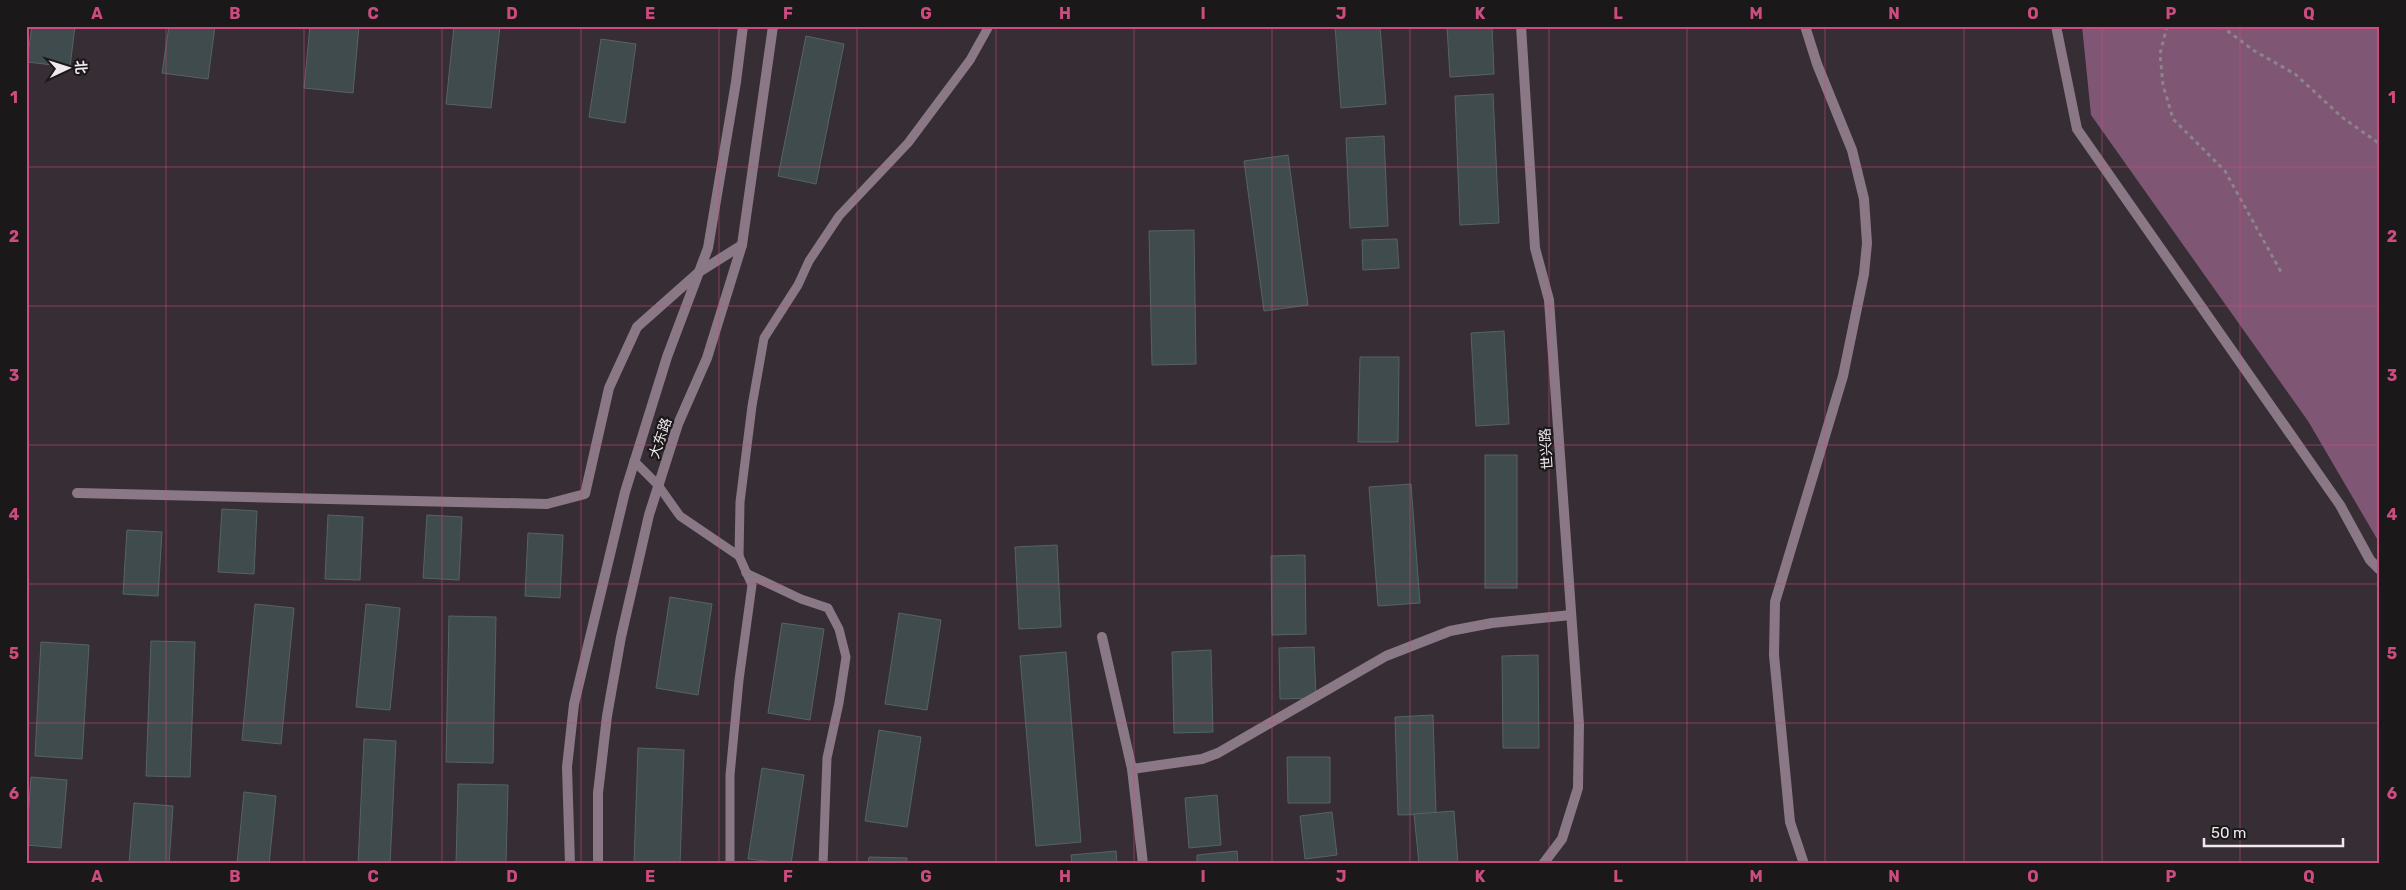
<svg xmlns="http://www.w3.org/2000/svg" width="2406" height="890" font-family="Rubik,'Noto Sans SC',sans-serif">
<style>
.forest{fill:#7f5674}
.building{fill:#3f4b4d;stroke:#566365}
.lines{fill:none;stroke-linecap:round;stroke-linejoin:round}
.path{stroke:#8b8489;stroke-width:3;stroke-dasharray:4 4;stroke-linecap:butt}
.service{stroke:#8b7886;stroke-width:9}
.minor{stroke:#8b7886;stroke-width:10}
.tertiary{stroke:#8b7886;stroke-width:10}
.grid{fill:none;stroke:#cd4c80;stroke-width:1;stroke-opacity:0.55}
.labels{text-anchor:middle;stroke-width:4.5;stroke-linejoin:round;paint-order:stroke}
.street-label{font-size:14px;fill:#efe9ed;stroke:#1b181a}
.neatline{fill:none;stroke:#cd4c80;stroke-width:2}
.grid-label{font-size:16px;text-anchor:middle;font-weight:bold;fill:#cd4c80}
</style>
<rect width="100%" height="100%" fill="#362e34"/>
<path class="forest" d="M2082 26H2380V544L2308 421 2091 115Z"/>
<g class="building">
<path d="M32 26H75L70 67 27 62Z"/>
<path d="M169 26H215L208 79 162 73Z"/>
<path d="M310 26H359L353 93 304 88Z"/>
<path d="M454 26H500L491 108 446 104Z"/>
<path d="M1335 26H1380L1386 104 1341 108Z"/>
<path d="M1447 26H1492L1494 74 1450 77Z"/>
<path d="M806 36 844 44 816 184 778 176Z"/>
<path d="M601 39 636 44 625 123 589 117Z"/>
<path d="M1493 94 1499 223 1460 225 1455 96Z"/>
<path d="M1384 136 1388 226 1350 228 1346 138Z"/>
<path d="M1288 155 1308 305 1264 311 1244 161Z"/>
<path d="M1194 230 1196 364 1152 365 1149 231Z"/>
<path d="M1397 239 1399 268 1363 270 1362 240Z"/>
<path d="M1504 331 1509 424 1476 426 1471 333Z"/>
<path d="M1360 357H1399L1398 442H1358Z"/>
<rect x="1485" y="455" width="32" height="133"/>
<path d="M1411 484 1420 603 1378 606 1369 487Z"/>
<path d="M222 509 257 511 254 574 218 572Z"/>
<path d="M328 515 363 517 360 580 325 579Z"/>
<path d="M427 515 462 517 459 580 423 578Z"/>
<path d="M127 530 162 532 158 596 123 594Z"/>
<path d="M528 533 563 535 560 598 525 596Z"/>
<path d="M1057 545 1061 627 1019 629 1015 547Z"/>
<path d="M1305 555 1306 634 1272 635 1271 556Z"/>
<path d="M670 597 712 604 698 695 656 688Z"/>
<path d="M255 604 294 608 281 744 242 740Z"/>
<path d="M366 604 400 608 390 710 356 707Z"/>
<path d="M899 613 941 620 927 710 885 704Z"/>
<path d="M449 616 496 617 493 763 446 762Z"/>
<path d="M782 623 824 629 810 720 768 713Z"/>
<path d="M151 641 195 642 190 777 146 776Z"/>
<path d="M41 642 89 645 82 759 35 756Z"/>
<path d="M1314 647 1316 698 1280 699 1279 648Z"/>
<path d="M1211 650 1213 732 1174 733 1172 652Z"/>
<path d="M1066 652 1081 842 1036 846 1020 656Z"/>
<path d="M1538 655 1539 748H1503L1502 656Z"/>
<path d="M1433 715 1436 814 1398 815 1395 717Z"/>
<path d="M879 730 921 737 907 827 865 821Z"/>
<path d="M364 739 396 741 390 864H358Z"/>
<path d="M638 748 684 750 680 864H634Z"/>
<path d="M1287 757H1330V803H1288Z"/>
<path d="M762 768 804 775 791 864 748 859Z"/>
<path d="M31 777 67 780 61 848 26 845Z"/>
<path d="M458 784 508 785 506 864H456Z"/>
<path d="M244 792 276 796 269 864H237Z"/>
<path d="M1217 795 1221 845 1189 848 1185 798Z"/>
<path d="M134 803 173 806 169 864H129Z"/>
<path d="M1454 811 1458 864H1419L1414 814Z"/>
<path d="M1332 812 1337 855 1305 859 1300 816Z"/>
<path d="M1116 851 1117 864H1072L1071 855Z"/>
<path d="M1237 851 1238 864H1197V855Z"/>
<path d="M869 857 907 858V864H868Z"/>
</g>
<g class="lines">
<g class="path">
<path d="M2167 26 2160 54 2163 85 2173 119 2225 171 2281 272"/>
<path d="M2221 26 2253 50 2295 74 2343 118 2380 144"/>
</g>
<g class="service">
<path d="M634 461 658 485 680 516 739 556"/>
<path d="M746 573 801 599 828 608 839 629 846 657 839 703 827 758 823 864"/>
<path d="M730 864V775L739 680 752 585 739 556 740 502 752 406 764 338 798 285 809 261 839 216 908 143 970 60 989 26"/>
</g>
<g class="minor">
<path d="M1521 26 1535 248 1549 300 1579 724 1578 788 1562 839 1543 864"/>
<path d="M2056 26 2077 129 2340 505 2370 560 2380 570"/>
<path d="M77 493 547 504 585 494 609 388 637 327 699 272 742 245"/>
<path d="M1102 637 1132 769 1143 864"/>
<path d="M1132 769 1202 759 1218 753 1386 656 1450 631 1492 623 1571 615"/>
<path d="M1804 864 1790 822 1774 655 1775 602 1843 376 1864 274 1867 243 1864 199 1852 150 1817 64 1805 26"/>
</g>
<g class="tertiary">
<path d="M570 864 567 767 574 704 625 492 667 357 708 248 736 82 743 26"/>
<path d="M598 864V793L607 716 621 637 649 515 678 424 707 358 742 245 773 26"/>
</g>
</g>
<path class="grid" d="M166 26V864M304 26V864M442 26V864M581 26V864M719 26V864M857 26V864M996 26V864M1134 26V864M1272 26V864M1410 26V864M1549 26V864M1687 26V864M1825 26V864M1964 26V864M2102 26V864M2240 26V864M26 167H2380M26 306H2380M26 445H2380M26 584H2380M26 723H2380"/>
<g class="labels">
<g class="street-label">
<text transform="translate(660 438) rotate(-71)" y="5">大东路</text>
<text transform="translate(1546 449) rotate(-94)" y="5">世兴路</text>
</g>
</g>
<rect width="2406" height="890" fill="none" stroke="#1b181a" stroke-width="55"/>
<g transform="translate(68 68) rotate(86)" stroke="#1b181a" stroke-width="4" paint-order="stroke">
<path d="M0-4L9 19L0 12L-9 19Z" fill="#efe9ed"/>
<text y="-8" font-size="14" font-weight="bold" text-anchor="middle" fill="#efe9ed">北</text>
</g>
<path d="M2204 838v8h139v-8" fill="none" stroke="#efe9ed" stroke-width="2.5"/>
<text x="2211" y="838" font-size="15" fill="#efe9ed" stroke="#1b181a" stroke-width="4" paint-order="stroke">50 m</text>
<rect x="28" y="28" width="2350" height="834" class="neatline"/>
<g class="grid-label">
<text x="97" y="19">A</text>
<text x="235" y="19">B</text>
<text x="373" y="19">C</text>
<text x="512" y="19">D</text>
<text x="650" y="19">E</text>
<text x="788" y="19">F</text>
<text x="926" y="19">G</text>
<text x="1065" y="19">H</text>
<text x="1203" y="19">I</text>
<text x="1341" y="19">J</text>
<text x="1480" y="19">K</text>
<text x="1618" y="19">L</text>
<text x="1756" y="19">M</text>
<text x="1894" y="19">N</text>
<text x="2033" y="19">O</text>
<text x="2171" y="19">P</text>
<text x="2309" y="19">Q</text>
<text x="14" y="103">1</text>
<text x="2392" y="103">1</text>
<text x="14" y="242">2</text>
<text x="2392" y="242">2</text>
<text x="14" y="381">3</text>
<text x="2392" y="381">3</text>
<text x="14" y="520">4</text>
<text x="2392" y="520">4</text>
<text x="14" y="659">5</text>
<text x="2392" y="659">5</text>
<text x="14" y="799">6</text>
<text x="2392" y="799">6</text>
<text x="97" y="882">A</text>
<text x="235" y="882">B</text>
<text x="373" y="882">C</text>
<text x="512" y="882">D</text>
<text x="650" y="882">E</text>
<text x="788" y="882">F</text>
<text x="926" y="882">G</text>
<text x="1065" y="882">H</text>
<text x="1203" y="882">I</text>
<text x="1341" y="882">J</text>
<text x="1480" y="882">K</text>
<text x="1618" y="882">L</text>
<text x="1756" y="882">M</text>
<text x="1894" y="882">N</text>
<text x="2033" y="882">O</text>
<text x="2171" y="882">P</text>
<text x="2309" y="882">Q</text>
</g>
</svg>
